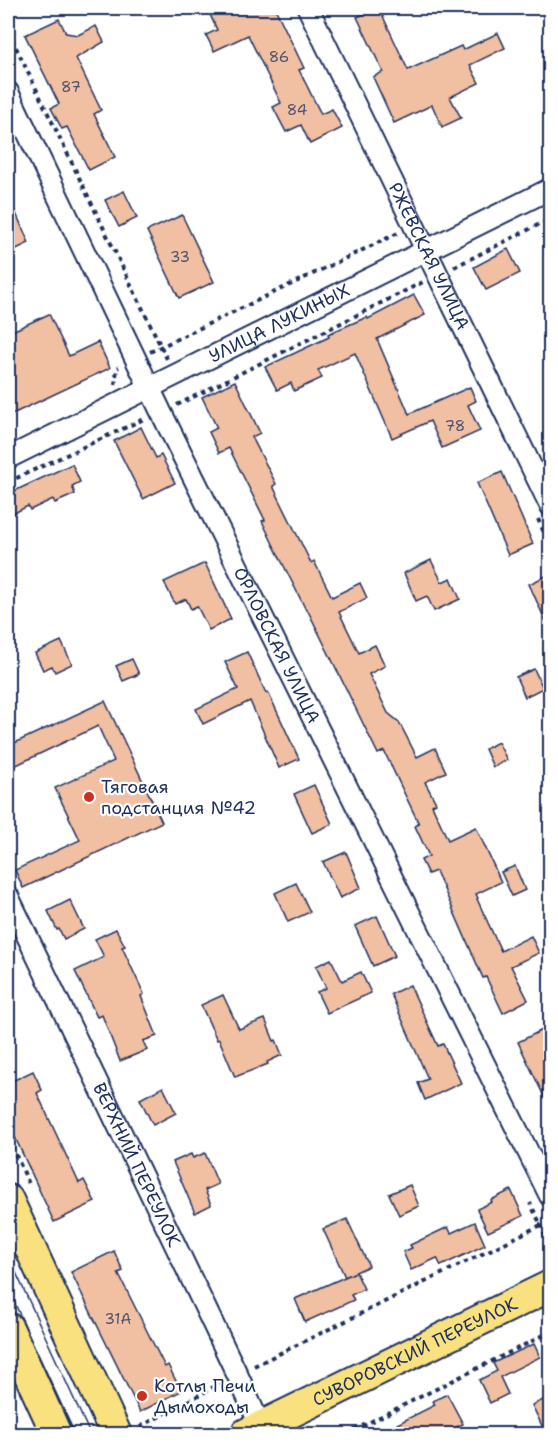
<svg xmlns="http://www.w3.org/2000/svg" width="558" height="1442" font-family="'Shantell Sans',sans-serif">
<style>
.building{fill:#f1bfa2;stroke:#1b2f5e;stroke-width:1.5}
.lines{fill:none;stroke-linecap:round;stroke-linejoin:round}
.street-casing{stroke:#1b2f5e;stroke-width:24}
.primary-casing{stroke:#1b2f5e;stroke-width:34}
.path{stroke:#1b2f5e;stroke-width:4;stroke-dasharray:4.5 4.5;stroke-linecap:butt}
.street{stroke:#fff;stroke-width:20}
.primary{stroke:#fae180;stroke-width:30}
.tram{stroke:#1b2f5e;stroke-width:1.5}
.poi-dot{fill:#c8321e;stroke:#fff;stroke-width:2}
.labels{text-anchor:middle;stroke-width:4.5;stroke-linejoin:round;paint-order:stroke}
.number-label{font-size:15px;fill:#50536f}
.street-label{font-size:18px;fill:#1b2f5e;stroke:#fff}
.poi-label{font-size:18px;fill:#1b2f5e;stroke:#fff;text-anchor:start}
</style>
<rect width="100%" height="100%" fill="#fff"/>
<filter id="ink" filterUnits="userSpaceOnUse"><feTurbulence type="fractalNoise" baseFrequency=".0167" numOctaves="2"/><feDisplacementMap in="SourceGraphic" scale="12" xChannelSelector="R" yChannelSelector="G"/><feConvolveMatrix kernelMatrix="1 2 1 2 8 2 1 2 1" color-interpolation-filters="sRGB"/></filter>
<g filter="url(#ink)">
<g class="building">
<path d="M207 8H275L304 68 299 70 321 114 332 109 342 128 310 144 301 125 286 132 273 107 281 103 248 35 214 51 206 35 217 30Z"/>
<path d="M379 8 408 70 461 46 463 50 498 33 505 48 470 65 479 83 450 97 461 118 442 127 432 105 394 123 373 77 383 72 357 17Z"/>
<path d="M59 19 66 33 78 35 96 26 104 42 76 58 101 110 94 114 115 157 89 170 67 127 62 129 51 108 59 104 25 35Z"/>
<path d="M124 191 137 218 119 227 105 200Z"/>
<path d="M8 195 29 243 8 253Z"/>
<path d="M182 215 214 282 179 298 147 231Z"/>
<path d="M508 249 520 273 486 290 474 267Z"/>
<path d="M414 295 425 315 377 339 409 414 470 387 476 401 468 405 480 431 442 448 430 421 392 438 355 353 318 370 322 378 294 391 291 383 277 390 265 367 329 337 328 334 367 317 368 319Z"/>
<path d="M49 314 69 356 98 342 110 368 8 416V333Z"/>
<path d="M235 381 260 433 252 437 276 484 273 486 311 563 314 561 332 597 360 583 367 598 339 612 359 653 375 645 385 666 369 674 388 713 399 722 417 757 435 748 446 772 425 782 436 803 432 805 448 840 476 827 501 882 476 894 478 898 477 899 501 951 531 936 539 953 511 966 528 1000 503 1013 486 977 483 978 436 871 428 874 421 860 429 856 415 826 419 824 384 751 378 754 307 609 306 610 272 542 262 521 265 520 229 448 219 453 209 432 217 428 202 397Z"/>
<path d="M141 427 156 458 161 455 175 483 143 499 114 441Z"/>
<path d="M72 464 80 482 72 486 75 494 55 503 53 499 30 510 28 506 8 516V494Z"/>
<path d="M502 472 533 544 508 555 477 483Z"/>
<path d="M431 560 442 582 451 578 460 599 434 611 427 596 416 601 404 573Z"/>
<path d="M205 563 231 619 209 630 197 606 191 609 186 599 175 604 164 582Z"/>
<path d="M550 574V631L529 584Z"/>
<path d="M61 641 72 664 55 672 52 666 43 670 35 653Z"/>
<path d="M247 652 266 693 268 692 299 759 279 768 250 701 203 724 196 709 238 689 225 662Z"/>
<path d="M132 659 139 674 123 681 116 666Z"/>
<path d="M534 669 543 688 525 697 516 677Z"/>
<path d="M105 701 162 822 23 888 15 870 80 840 55 788 114 761 98 726 8 769V746Z"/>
<path d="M498 742 507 760 493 767 485 749Z"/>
<path d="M314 785 332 824 312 833 294 794Z"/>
<path d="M346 852 361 888 340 898 323 862Z"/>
<path d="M515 866 525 890 512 896 501 872Z"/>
<path d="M296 883 310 912 288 922 275 893Z"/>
<path d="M70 900 84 929 64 939 59 929 57 930 48 911Z"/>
<path d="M377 916 395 956 373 966 355 926Z"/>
<path d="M116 929 125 946 122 947 144 994 141 996 157 1036 143 1041 147 1050 120 1061 102 1015 97 1017 75 971 104 957 95 939Z"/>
<path d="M331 959 342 981 361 972 371 993 327 1013 317 992 326 988 316 966Z"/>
<path d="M410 985 438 1046 443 1044 461 1083 425 1100 418 1083 428 1079 391 994Z"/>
<path d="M223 995 239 1029 265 1019 274 1041 276 1040 282 1055 267 1062 268 1064 235 1077 219 1039 217 1040 201 1005Z"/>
<path d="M550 1026V1109L518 1042Z"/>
<path d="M33 1071 42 1090 37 1093 79 1183 84 1180 95 1202 54 1222 8 1122V1083Z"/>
<path d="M163 1087 176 1113 153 1125 140 1099Z"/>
<path d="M205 1153 218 1184 205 1190 211 1205 195 1213 173 1162 191 1154 193 1158Z"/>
<path d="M410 1185 419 1206 399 1215 389 1194Z"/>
<path d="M511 1190 523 1216 488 1232 477 1209 492 1202 491 1200Z"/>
<path d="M347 1219 369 1266 345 1277 323 1229Z"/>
<path d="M475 1222 485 1245 441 1266 437 1258 411 1270 403 1252 412 1248 410 1245 448 1227 451 1233Z"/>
<path d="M114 1251 123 1271 118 1273 165 1367 168 1365 181 1391 140 1412 71 1272Z"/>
<path d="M356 1272 364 1289 351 1295 354 1300 305 1322 295 1299Z"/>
<path d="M534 1344 540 1357 500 1377 508 1394 490 1403 479 1380 497 1371 493 1363Z"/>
<path d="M447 1394 463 1424 442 1434H402L397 1424 435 1405 433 1401Z"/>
<path d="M550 1397V1434H546L532 1405Z"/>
</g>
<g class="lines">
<defs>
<g id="street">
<path id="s1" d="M308 8 550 505"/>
<path id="s2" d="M8 92 161 412 550 1196"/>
<path id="s3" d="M8 458 550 189"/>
<path id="s4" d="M8 896 237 1374 264 1434"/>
</g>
<g id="primary">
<path d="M8 1200 116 1434"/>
<path d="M8 1328 57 1434"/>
<path id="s5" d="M246 1434 550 1286"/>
</g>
</defs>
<use href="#street" class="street-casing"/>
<use href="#primary" class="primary-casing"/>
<g class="path">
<path d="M8 31 167 359"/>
<path d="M454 267 550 219"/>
<path d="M150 352 398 233"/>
<path d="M115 385 117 368 119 367"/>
<path d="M177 405 423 282"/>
<path d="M8 482 146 418"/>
<path d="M538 519 550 546"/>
<path d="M8 1138 30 1186"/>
<path d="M550 1221 541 1225 550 1250"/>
<path d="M254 1366 541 1225 530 1203"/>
<path d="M140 1427 221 1383"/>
<path d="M346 1434 550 1332"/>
</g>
<use href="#street" class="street"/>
<use href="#primary" class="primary"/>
<g class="tram">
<path d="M8 1255 90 1434"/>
<path d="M8 1288 73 1434"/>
</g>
</g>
</g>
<g class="poi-dot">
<circle cx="89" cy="797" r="6"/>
<circle cx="142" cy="1396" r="6"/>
</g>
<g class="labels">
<g class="number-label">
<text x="279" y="62">86</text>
<text x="71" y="92">87</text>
<text x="297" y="115">84</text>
<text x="180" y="262">33</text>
<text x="455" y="431">78</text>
<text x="118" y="1324">31А</text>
</g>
<g class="street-label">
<text dy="6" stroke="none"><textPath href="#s1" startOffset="276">РЖЕВСКАЯ УЛИЦА</textPath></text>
<text dy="6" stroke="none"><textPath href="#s3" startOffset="303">УЛИЦА ЛУКИНЫХ</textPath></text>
<text dy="6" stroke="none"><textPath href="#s2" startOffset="615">ОРЛОВСКАЯ УЛИЦА</textPath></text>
<text dy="6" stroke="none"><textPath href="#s4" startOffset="298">ВЕРХНИЙ ПЕРЕУЛОК</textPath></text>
<text dy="6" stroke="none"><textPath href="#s5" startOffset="188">СУВОРОВСКИЙ ПЕРЕУЛОК</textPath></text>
</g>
<g class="poi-label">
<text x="101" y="793">Тяговая<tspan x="101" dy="21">подстанция №42</tspan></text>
<text x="154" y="1392">Котлы Печи<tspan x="154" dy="21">Дымоходы</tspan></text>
</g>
</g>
<rect width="558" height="1442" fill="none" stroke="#fff" stroke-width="30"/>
<rect x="15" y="15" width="528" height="1412" fill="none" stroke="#1b2f5e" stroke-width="2" filter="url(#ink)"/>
</svg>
